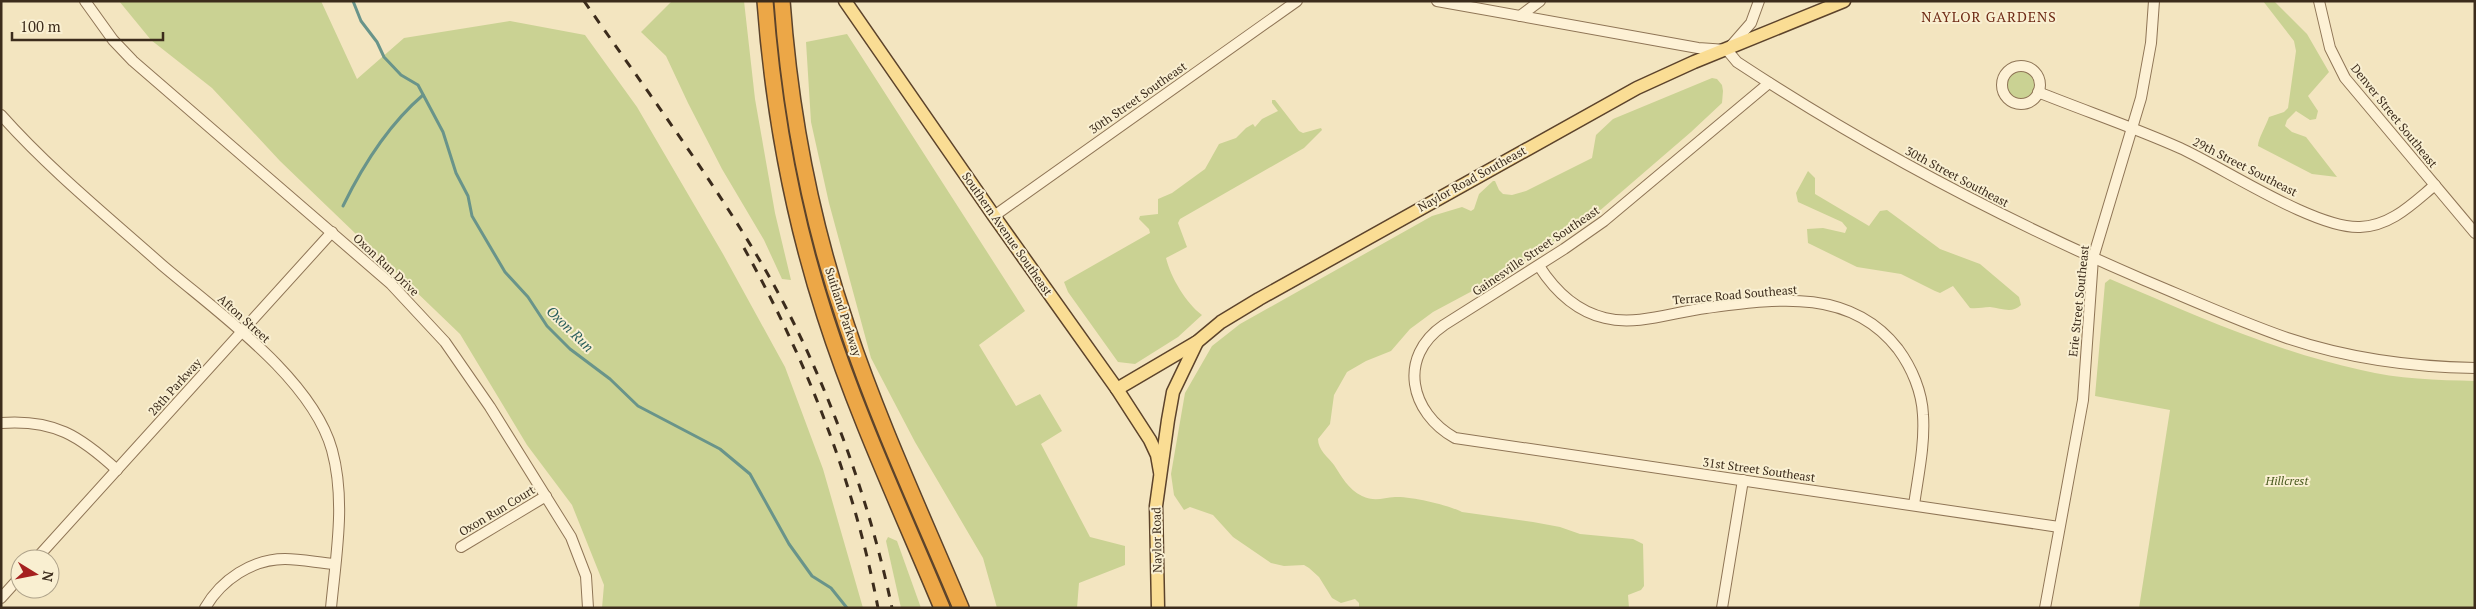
<svg xmlns="http://www.w3.org/2000/svg" width="2476" height="609" font-family="'PT Serif',serif">
<style>
.green{fill:#cad293}
.lines{fill:none;stroke-linecap:round;stroke-linejoin:round}
.stream{stroke:#69948a;stroke-width:3}
.minor-casing{stroke:#8f7556;stroke-width:12}
.major-casing{stroke:#5c432b;stroke-width:15}
.highway-casing{stroke:#5c432b;stroke-width:18}
.minor{stroke:#fdf1d5;stroke-width:10}
.major{stroke:#fadd94;stroke-width:12}
.highway{stroke:#eca747;stroke-width:15}
.rail{stroke:#3c2c1c;stroke-width:3;stroke-dasharray:9 9;stroke-linecap:butt}
.labels{text-anchor:middle;stroke-width:4;stroke-linejoin:round;paint-order:stroke}
.street-label{font-size:12px;fill:#3c2c1c;stroke:#f9efd1}
.park-label{font-size:12px;font-style:italic;fill:#4b5b20;stroke:#f9efd1}
.neighbourhood-label{font-size:14px;letter-spacing:1px;fill:#6e2a16;stroke:#f9efd1}
.water-label{font-size:14px;font-style:italic;fill:#295e5c;stroke:#f9efd1}
</style>
<rect width="100%" height="100%" fill="#f3e5c0"/>
<g class="green">
<path d="M119 1H321L357 79 404 38 510 21 585 35 637 107 723 254 785 367 823 469 863 608H602L604 585 572 505 527 445 460 334 280 161 212 88 151 40Z"/>
<path d="M672 1H744L755 99 775 213 791 280 782 279 764 240 722 169 688 103 666 56 641 32Z"/>
<path d="M2263 1H2274L2307 34 2329 72 2308 96 2318 111 2316 119 2310 120 2296 111 2287 120 2285 126 2292 132 2306 137 2337 177 2312 174 2258 146C2258 139 2266 126 2269 117L2284 112 2288 108 2296 51 2294 41Z"/>
<path d="M847 34 1025 311 979 345 1016 406 1040 394 1062 431 1041 444 1090 537 1125 546V565L1079 583 1077 608H997L983 558 915 442 871 358 829 203 811 122 806 42Z"/>
<circle cx="2021" cy="85" r="14"/>
<path d="M1712 78 1717 79 1722 85 1723 91 1722 103 1691 132 1597 213 1519 266 1433 312 1410 329 1391 351 1366 361 1347 372 1334 395 1330 424 1318 439C1318 450 1328 457 1334 465 1342 477 1348 489 1362 496 1374 502 1383 498 1395 497 1410 496 1449 505 1462 512L1533 522 1560 527 1580 534 1633 539 1643 544 1644 586 1641 590 1628 595 1629 608H1359V603L1355 599 1341 603 1332 598 1319 577 1309 568 1304 565 1284 566 1271 563 1233 537 1213 515 1190 507 1184 510 1174 495 1171 474 1185 393 1212 346 1240 324 1432 216 1462 207 1471 211 1474 209 1479 194 1493 181H1495L1499 190 1503 194 1512 195 1526 191 1592 158 1596 135 1613 119Z"/>
<path d="M1272 100H1275L1299 131 1303 133 1321 128 1322 130 1304 148 1180 219 1178 223 1187 247 1166 258C1171 278 1186 303 1202 315L1178 337 1135 364 1118 362 1068 292 1064 282 1150 233 1149 229 1139 219 1140 216 1158 214V199L1172 193 1205 169 1219 144 1236 138 1246 128 1253 124 1255 127 1262 119 1278 111 1272 103Z"/>
<path d="M1808 171 1815 178V194L1869 226 1880 211 1887 210 1940 249 1980 264 2019 297 2021 305C2012 314 2001 308 1990 307 1983 307 1977 309 1970 308L1953 286 1940 293 1935 291 1901 274 1857 267 1808 243 1807 229 1823 228 1845 233 1847 228 1842 222 1798 202 1796 193Z"/>
<path d="M2110 279C2192 314 2274 351 2361 370 2398 379 2437 380 2475 381V608H2139L2170 410 2095 396 2105 283Z"/>
<path d="M888 537 897 541 921 608H901L886 541Z"/>
</g>
<g class="lines">
<g class="stream">
<path d="M353 1 361 21 377 42 384 57 401 75 418 85 443 132 456 173 468 196 472 216 505 272 528 297 547 326 570 349 610 379 638 406 720 449 750 474 789 544 812 576 831 588 847 608"/>
<path d="M343 206C363 165 388 125 423 95"/>
</g>
<defs>
<g id="minor">
<path d="M85 1 113 40 133 61 391 284 445 342 490 407 571 537 586 576 588 608"/>
<path d="M1437 1 1698 48 1727 50 1737 62C1866 147 2002 219 2144 280 2192 300 2238 321 2287 338 2347 358 2412 367 2475 368"/>
<path d="M2319 1 2330 48 2345 78 2475 233"/>
<path d="M1520 16 1540 1"/>
<path d="M1730 47 1751 23 1759 1"/>
<circle cx="2021" cy="85" r="19"/>
<path d="M1769 83 1604 221 1564 249 1444 325C1397 357 1410 413 1455 438L2059 527"/>
<path d="M2038 92C2085 111 2133 127 2180 148 2224 168 2315 229 2360 227 2391 226 2412 204 2435 185"/>
<path d="M1 115C50 170 108 217 162 265 217 312 312 378 332 450 346 501 336 555 331 608"/>
<path d="M994 216 1297 1"/>
<path d="M1539 266C1555 291 1575 311 1605 318 1637 326 1674 312 1706 308 1775 299 1850 287 1898 349 1912 368 1922 392 1923 415 1925 445 1918 476 1914 505"/>
<path d="M1 423C54 419 80 436 117 470"/>
<path d="M461 547 546 496"/>
<path d="M36 559 332 232"/>
<path d="M1 598 20 577"/>
<path d="M205 608C221 580 252 559 285 559 302 559 319 563 335 564"/>
<path d="M1722 608 1743 480"/>
<path d="M2045 608 2083 400 2093 258 2141 98 2151 43 2154 1"/>
</g>
<g id="major">
<path d="M845 1 994 216 1117 389 1150 440 1157 455 1160 472"/>
<path d="M1117 389 1197 342 1221 322 1259 299 1637 88 1694 62 1844 1"/>
<path d="M1158 608 1156 506 1168 420 1173 392 1197 342"/>
</g>
<g id="highway">
<path d="M765 1C773 108 792 214 825 316 857 416 902 512 942 608"/>
<path d="M782 1C790 112 811 222 847 327 879 423 922 515 961 608"/>
</g>
</defs>
<use href="#minor" class="minor-casing"/>
<use href="#major" class="major-casing"/>
<use href="#highway" class="highway-casing"/>
<use href="#minor" class="minor"/>
<use href="#major" class="major"/>
<use href="#highway" class="highway"/>
<g class="rail">
<path d="M584 1C646 90 712 178 766 271 823 370 869 497 892 608"/>
<path d="M744 248C807 361 854 481 878 608"/>
</g>
</g>
<g class="labels">
<g class="street-label">
<text transform="translate(1138 98) rotate(-35)" y="4">30th Street Southeast</text>
<text transform="translate(2394 116) rotate(51)" y="4">Denver Street Southeast</text>
<text transform="translate(2245 167) rotate(27)" y="4">29th Street Southeast</text>
<text transform="translate(1957 177) rotate(28)" y="4">30th Street Southeast</text>
<text transform="translate(1472 179) rotate(-29)" y="4">Naylor Road Southeast</text>
<text transform="translate(1007 234) rotate(55)" y="4">Southern Avenue Southeast</text>
<text transform="translate(1536 251) rotate(-34)" y="4">Gainesville Street Southeast</text>
<text transform="translate(386 265) rotate(43)" y="4">Oxon Run Drive</text>
<text transform="translate(1735 295) rotate(-5)" y="4">Terrace Road Southeast</text>
<text transform="translate(2079 301) rotate(-84)" y="4">Erie Street Southeast</text>
<text transform="translate(843 312) rotate(72)" y="4">Suitland Parkway</text>
<text transform="translate(244 319) rotate(42)" y="4">Afton Street</text>
<text transform="translate(175 387) rotate(-48)" y="4">28th Parkway</text>
<text transform="translate(1759 470) rotate(8)" y="4">31st Street Southeast</text>
<text transform="translate(497 511) rotate(-31)" y="4">Oxon Run Court</text>
<text transform="translate(1157 540) rotate(-91)" y="4">Naylor Road</text>
</g>
<g class="park-label">
<text x="2287" y="485">Hillcrest</text>
</g>
<g class="neighbourhood-label">
<text x="1989" y="22">NAYLOR GARDENS</text>
</g>
<g class="water-label">
<text transform="translate(570 329) rotate(44)" y="5">Oxon Run</text>
</g>
</g>
<rect width="2476" height="609" fill="none" stroke="#3c2c1c" stroke-width="5"/>
<g transform="translate(35 574) rotate(100)"><circle r="24" fill="#f9efd1" stroke="#ada189"/>
<path d="M0-4L9 19L0 12L-9 19Z" fill="#a5201f"/>
<text y="-8" font-size="14" font-weight="bold" text-anchor="middle" fill="#3c2c1c">N</text>
</g>
<path d="M12 32v8h151v-8" fill="none" stroke="#3c2c1c" stroke-width="2.5"/>
<text x="20" y="32" font-size="15" fill="#3c2c1c" stroke="#f9efd1" stroke-width="4" paint-order="stroke">100 m</text>
</svg>
